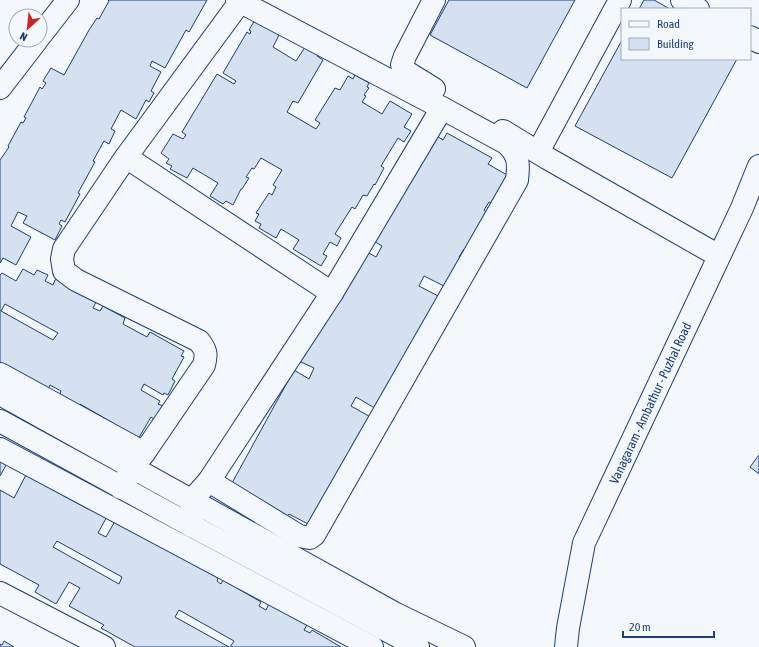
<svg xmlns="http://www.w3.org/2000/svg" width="759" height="647" font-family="'Asap Condensed',sans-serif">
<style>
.building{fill:#d5e0f0;stroke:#1d3f73;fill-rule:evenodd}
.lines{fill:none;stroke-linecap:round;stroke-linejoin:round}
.minor-casing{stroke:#1d3f73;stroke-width:24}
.primary-casing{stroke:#1d3f73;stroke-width:24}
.minor{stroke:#f4f7fb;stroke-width:22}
.primary{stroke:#f4f7fb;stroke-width:22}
.labels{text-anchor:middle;stroke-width:3;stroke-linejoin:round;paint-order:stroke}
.street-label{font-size:13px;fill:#1d3f73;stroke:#f4f7fb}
</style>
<rect width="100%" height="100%" fill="#f4f7fb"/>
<g class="building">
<path d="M108 0H207L189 32 186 30 165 68 152 61 150 66 161 72 151 91 154 93 149 102 146 100 136 119 121 110 111 129 115 131 109 144 104 141 93 161 95 162 78 193 80 194 65 222 61 220 59 224 62 226 55 240 23 223 27 216 18 212 11 226 31 237 16 265 3 258 0 263V160L9 147 8 146 21 122 23 123 26 118 24 117 40 87 42 89 46 83 43 81 51 68 64 75 89 30 97 18 99 19 109 1Z"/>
<path d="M449 0H575L527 88 430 35Z"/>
<path d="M644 0H654L670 9H639Z"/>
<path d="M256 18 283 27 273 47 296 61 305 47 320 51 317 56 323 60 298 103 293 101 287 112 316 129 320 123 315 120 335 88 340 90 348 76 353 79 355 75 369 83 367 87 369 88 364 95 366 96 362 102 382 114 390 101 412 114 404 127 411 131 404 142 398 138 381 166 384 168 375 185 374 184 367 196 363 195 355 209 352 207 335 234 341 238 337 246 330 242 323 254 327 256 321 266 293 249 299 240 281 229 276 238 259 228 261 224 255 221 259 214 256 213 269 193 272 195 276 187 273 185 282 170 261 158 254 169 252 168 246 177 249 178 242 189H241L233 205 226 201 223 204 210 196 218 183 193 168 187 178 170 169 172 166 166 163 169 159 161 153 173 134 183 139 186 135 182 132 217 74 234 84 236 81 223 73 247 32 250 34 251 31 249 30Z"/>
<path d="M622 40V59H737L672 178 575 126Z"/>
<path d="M431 132 443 140 447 133 492 158 488 164 507 175 491 203 489 202 484 210 487 212 466 250 464 249 459 257 461 259 446 287 424 276 419 286 440 297 378 410 356 397 351 406 374 419 310 525 289 514 285 520 243 497 246 491 232 483 294 370 309 379 314 368 299 361 360 248 376 257 382 246 367 237Z"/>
<path d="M23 269 34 275 37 270 48 275 45 281 53 285 55 280 63 276 96 302 93 308 100 311 103 306 125 318 123 324 147 337 150 332 184 351 181 356 184 357 172 379 175 381 168 395 164 393 163 395 144 384 141 390 160 401 158 404 163 406 155 420 151 417 137 441 109 430 113 423 80 404 78 409 58 398 61 391 50 385 47 391 0 366V275L2 273 16 281ZM5 304 58 333 53 340 1 311Z"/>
<path d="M0 455 9 460 0 476Z"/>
<path d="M759 455V474L750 467Z"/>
<path d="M29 469 44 485 88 509 91 503 109 513 98 533 106 537 115 521 218 578 217 581 221 584 223 580 261 602 259 606 266 610 269 604 307 625 304 630 310 633 312 630 341 647H230L234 641 179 610 175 617 229 647H135L101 628 104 625 69 606 80 588 69 582 56 604 35 592 39 585 0 564V490L14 498ZM57 541 122 577 119 584 53 547Z"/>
<path d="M4 641 14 647H0V644L2 645Z"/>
</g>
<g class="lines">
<defs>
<g id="minor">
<path d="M434 0 405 56 402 65 405 71 434 89"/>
<path d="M682 0 698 9"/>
<path d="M40 36 68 0"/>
<path d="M750 37 759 42"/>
<path d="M0 88 37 40"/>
<path d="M503 131 547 158 719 256"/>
<path d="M538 152 620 0"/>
<path d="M126 157 240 2"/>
<path d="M0 374 144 453"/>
<path d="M0 394 396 614 464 647"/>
<path d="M0 421 192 526 418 647"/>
<path d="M0 449 372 647"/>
<path d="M209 481 299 536 310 538 314 535 517 180C519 164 519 154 506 143L442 108"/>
<path d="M121 488 133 467 144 453 204 365C207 354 206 350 199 341L76 280 64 271 62 259 64 249 126 157 332 293"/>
<path d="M192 526V500L209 481 332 293 442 108 237 0"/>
<path d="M0 593 104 647"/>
</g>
<path id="primary" d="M566 647 568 628 584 543 742 208 759 166"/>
</defs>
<use href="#minor" class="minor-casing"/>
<use href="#primary" class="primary-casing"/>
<use href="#minor" class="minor"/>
<use href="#primary" class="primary"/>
</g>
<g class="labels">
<g class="street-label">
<text transform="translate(650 403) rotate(-65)" y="5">Vanagaram - Ambathur - Puzhal Road</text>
</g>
</g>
<rect x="621" y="8" width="130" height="52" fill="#f4f7fb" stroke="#9eadc5"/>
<rect x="629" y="21" width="20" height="6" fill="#f4f7fb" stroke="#9eadc5"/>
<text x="657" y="28" font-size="12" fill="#1d3f73">Road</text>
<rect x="629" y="38" width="20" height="12" fill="#d5e0f0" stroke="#9eadc5"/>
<text x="657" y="48" font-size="12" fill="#1d3f73">Building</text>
<g transform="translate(28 28) rotate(207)"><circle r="19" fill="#f4f7fb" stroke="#9eadc5"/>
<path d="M0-3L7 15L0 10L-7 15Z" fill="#c62828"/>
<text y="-6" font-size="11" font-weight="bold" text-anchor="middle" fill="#1d3f73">N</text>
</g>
<path d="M623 631v6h91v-6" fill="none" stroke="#1d3f73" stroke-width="2"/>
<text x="629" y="631" font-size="12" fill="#1d3f73" stroke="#f4f7fb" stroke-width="3" paint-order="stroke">20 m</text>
</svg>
